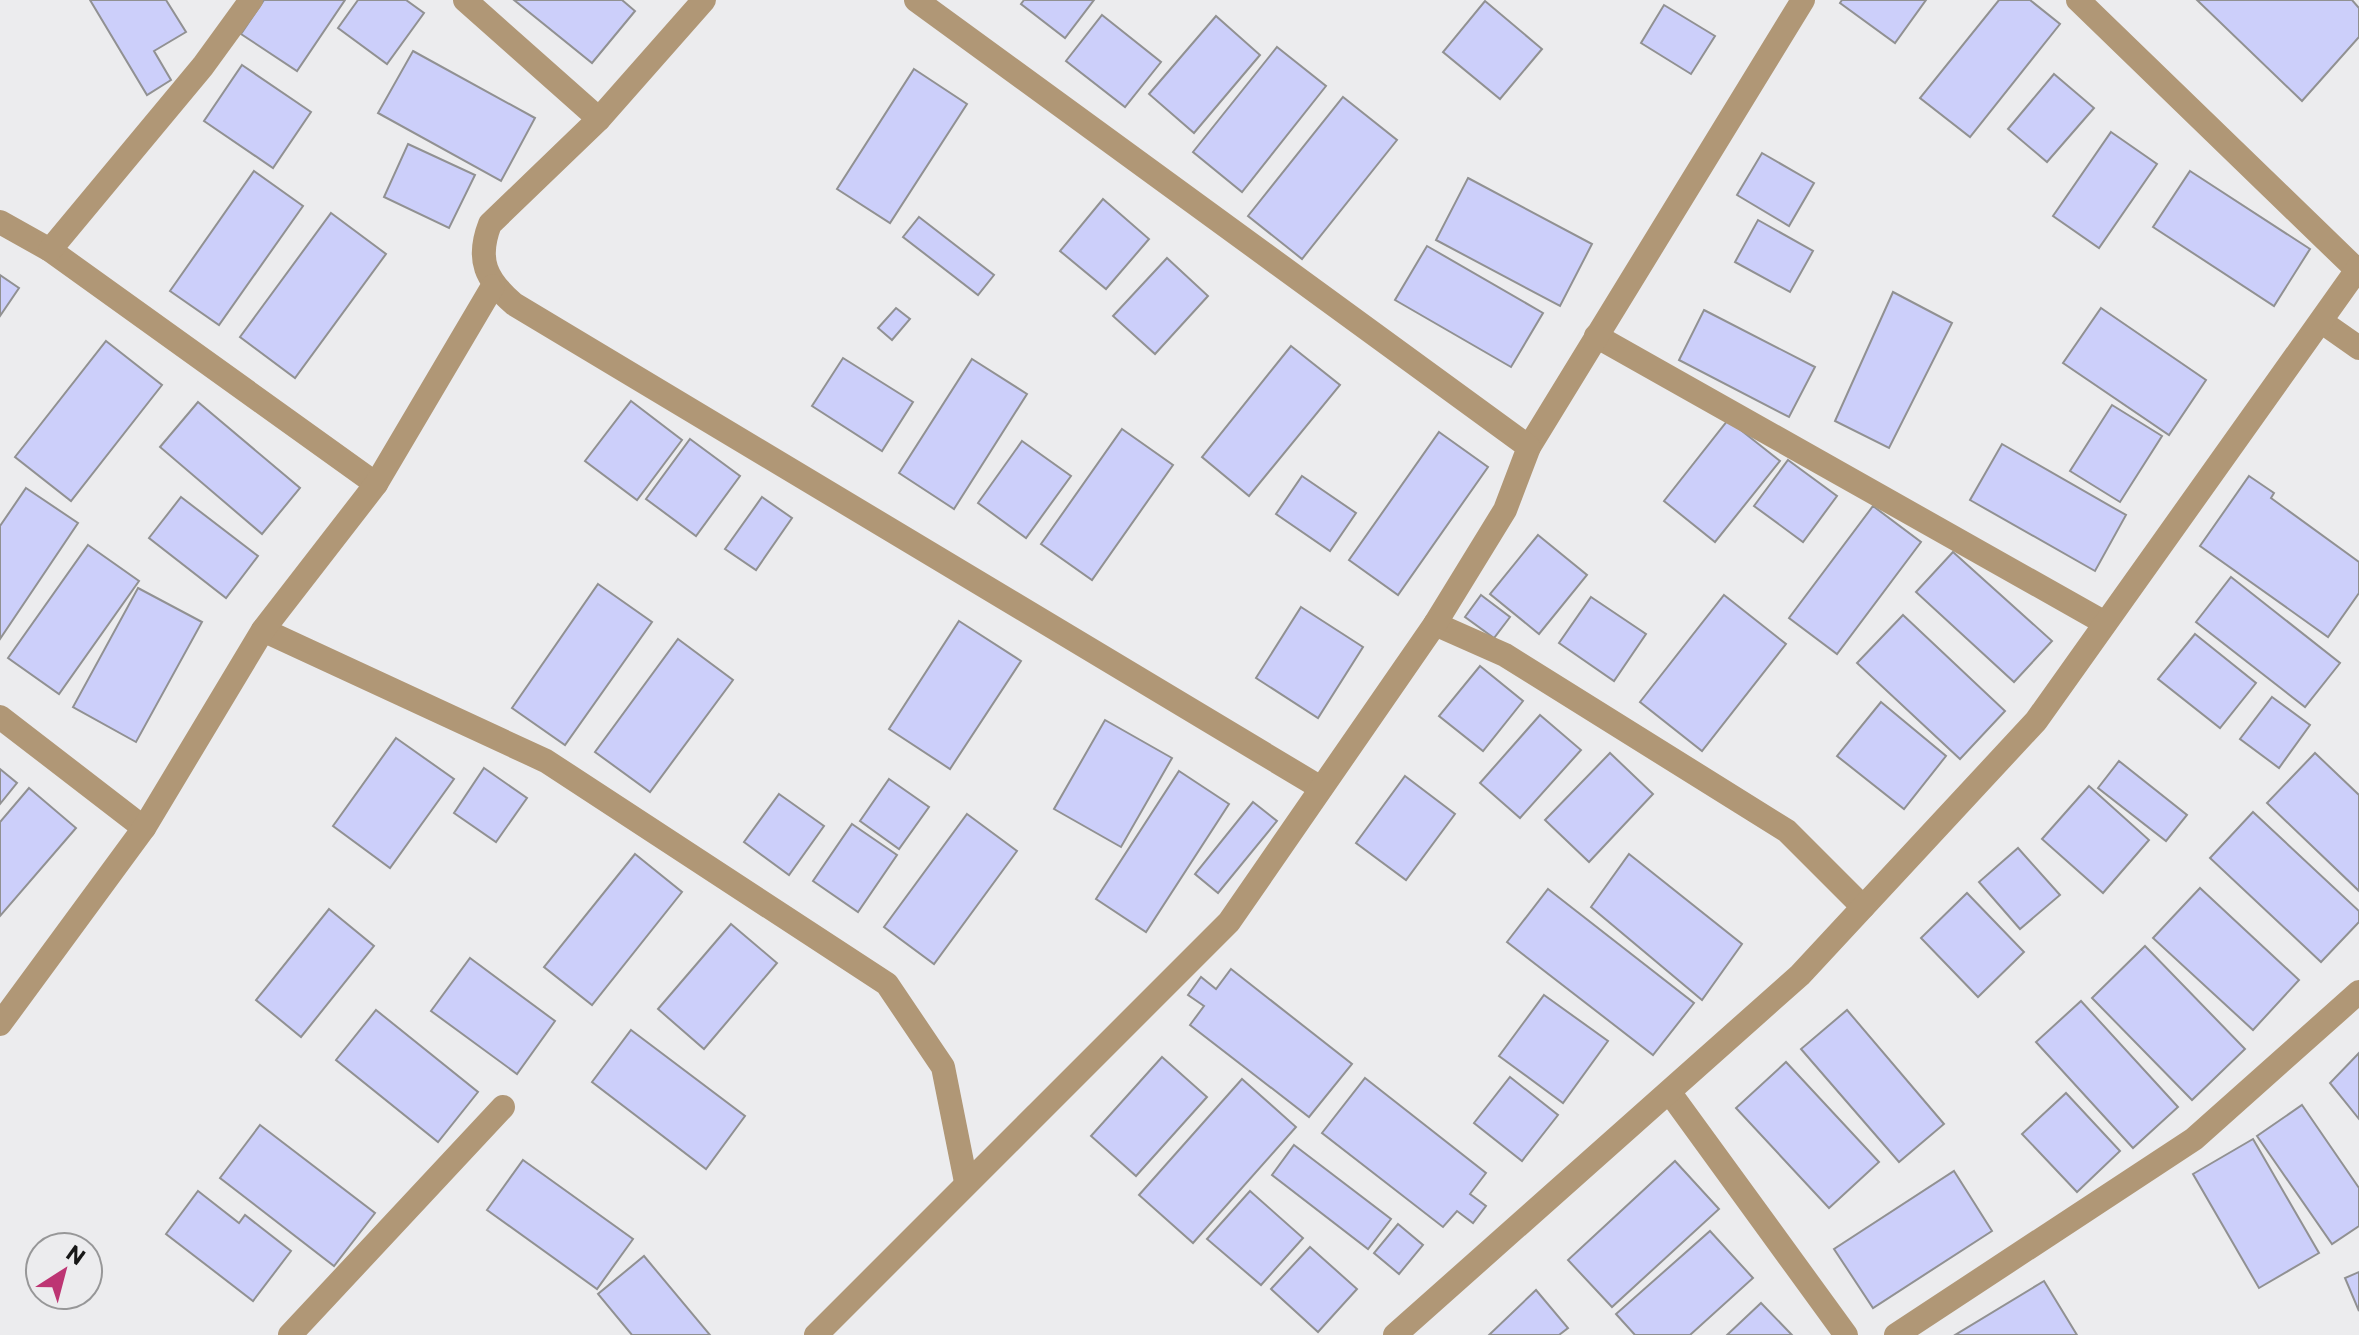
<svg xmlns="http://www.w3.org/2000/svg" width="2359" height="1335" font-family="Commissioner,sans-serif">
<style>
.building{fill:#cccffa;stroke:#919192;stroke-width:2}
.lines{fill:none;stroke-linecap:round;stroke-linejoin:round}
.street{stroke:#b09776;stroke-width:24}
</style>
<rect width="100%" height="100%" fill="#ececee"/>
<g class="building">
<path d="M90 0H166L186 32 154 51 171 80 147 95Z"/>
<path d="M264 0H345L297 71 241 34Z"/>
<path d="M358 0H406L424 13 387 64 338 28Z"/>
<path d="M514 0H622L635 11 592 63Z"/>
<path d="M1024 0H1094L1065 38 1021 4Z"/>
<path d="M1842 0H1926L1895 43 1840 3Z"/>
<path d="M1999 0H2030L2060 24 1970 137 1920 98Z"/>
<path d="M2197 0H2352L2359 8V37L2302 101Z"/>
<path d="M1485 1 1542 49 1500 99 1443 52Z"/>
<path d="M1664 5 1715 36 1691 74 1641 43Z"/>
<path d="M1102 15 1161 62 1125 107 1066 61Z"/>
<path d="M1216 16 1260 55 1194 133 1149 94Z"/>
<path d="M1277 47 1326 86 1242 192 1193 152Z"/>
<path d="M413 51 535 118 501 181 378 113Z"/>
<path d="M242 65 311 112 273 168 204 121Z"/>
<path d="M914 69 967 104 890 223 837 189Z"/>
<path d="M2054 74 2094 108 2047 162 2008 129Z"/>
<path d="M1343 97 1397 140 1302 259 1248 216Z"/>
<path d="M2111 132 2157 164 2099 248 2053 216Z"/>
<path d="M408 144 475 175 449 228 384 197Z"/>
<path d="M1762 153 1814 183 1789 226 1737 195Z"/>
<path d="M254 171 303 206 219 325 170 291Z"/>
<path d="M2190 171 2310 249 2274 306 2153 227Z"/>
<path d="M1468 178 1592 244 1560 306 1436 240Z"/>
<path d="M1103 199 1149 239 1106 289 1060 251Z"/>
<path d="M331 213 386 254 295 378 240 337Z"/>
<path d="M919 217 994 275 978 295 903 237Z"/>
<path d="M1758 220 1813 251 1790 292 1735 262Z"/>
<path d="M1427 246 1543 313 1511 367 1395 300Z"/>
<path d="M1167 258 1208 296 1155 354 1113 316Z"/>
<path d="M0 275 19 288 0 316Z"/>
<path d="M1893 292 1952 323 1889 448 1835 421Z"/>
<path d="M896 308 910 319 892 340 878 328Z"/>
<path d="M2101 308 2206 380 2169 435 2063 363Z"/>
<path d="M1704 310 1815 367 1789 417 1679 360Z"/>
<path d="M106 341 162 385 71 501 15 457Z"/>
<path d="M1291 346 1340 385 1249 496 1202 457Z"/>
<path d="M843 358 913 402 882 451 812 406Z"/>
<path d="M972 359 1027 394 954 509 899 473Z"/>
<path d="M631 401 682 440 637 500 585 461Z"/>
<path d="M198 402 300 488 262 534 160 447Z"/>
<path d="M2112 405 2162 436 2120 502 2070 471Z"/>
<path d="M1728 420 1780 461 1715 542 1664 501Z"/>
<path d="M1122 429 1173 465 1092 580 1041 544Z"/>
<path d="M1439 432 1488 467 1398 595 1349 560Z"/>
<path d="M690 439 740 476 696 536 646 499Z"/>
<path d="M1022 441 1071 476 1026 538 978 503Z"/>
<path d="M2002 444 2126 515 2095 571 1970 500Z"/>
<path d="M1788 460 1837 496 1803 542 1754 506Z"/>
<path d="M1302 476 1356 513 1330 551 1276 514Z"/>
<path d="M2249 476 2274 493 2271 498 2359 562V593L2328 637 2200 546Z"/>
<path d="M26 488 78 523 0 639V526Z"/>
<path d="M181 497 258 556 226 598 149 538Z"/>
<path d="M762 497 792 518 756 570 725 549Z"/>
<path d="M1873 506 1921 542 1837 654 1789 618Z"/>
<path d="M1538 535 1587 575 1539 634 1490 594Z"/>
<path d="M88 545 139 581 59 694 8 658Z"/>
<path d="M1953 552 2052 641 2014 682 1916 592Z"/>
<path d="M2231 577 2340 663 2305 707 2196 622Z"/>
<path d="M598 584 652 622 565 745 512 708Z"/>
<path d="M138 588 202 622 136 742 73 707Z"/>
<path d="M1481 595 1510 617 1494 638 1465 617Z"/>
<path d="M1724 595 1786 644 1702 751 1640 702Z"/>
<path d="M1591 597 1646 634 1614 681 1559 643Z"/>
<path d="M1301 607 1363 647 1318 718 1256 678Z"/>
<path d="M1903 615 2005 711 1960 759 1857 663Z"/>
<path d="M959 621 1021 661 950 769 889 729Z"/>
<path d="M2195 634 2256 683 2220 728 2158 679Z"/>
<path d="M678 639 733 680 650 792 595 752Z"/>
<path d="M1480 666 1523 701 1483 751 1439 716Z"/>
<path d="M2272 697 2310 725 2279 768 2240 739Z"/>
<path d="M1881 702 1946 756 1904 809 1837 756Z"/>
<path d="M1540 715 1581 750 1520 818 1480 783Z"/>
<path d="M1105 720 1172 758 1121 847 1054 809Z"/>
<path d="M396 738 454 779 390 868 333 826Z"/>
<path d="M1610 753 1653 794 1589 862 1545 820Z"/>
<path d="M2315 753 2359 795V891L2267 803Z"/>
<path d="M2119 761 2187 815 2166 841 2098 788Z"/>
<path d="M484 768 527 798 496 842 454 813Z"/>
<path d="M0 769 17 783 0 804Z"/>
<path d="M1179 771 1229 804 1146 932 1096 899Z"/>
<path d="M1405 776 1455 814 1406 880 1356 843Z"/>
<path d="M889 779 929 807 899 849 860 821Z"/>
<path d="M2089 786 2149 840 2103 893 2042 839Z"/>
<path d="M29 788 76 828 0 916V822Z"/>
<path d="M779 794 824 826 789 875 744 842Z"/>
<path d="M1253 802 1277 821 1218 893 1195 874Z"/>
<path d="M2253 812 2359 911V922L2321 962 2210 858Z"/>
<path d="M967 814 1017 851 934 964 884 927Z"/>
<path d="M852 824 897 855 858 912 813 881Z"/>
<path d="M2018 848 2060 895 2020 929 1979 882Z"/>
<path d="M635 854 682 892 592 1005 544 967Z"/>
<path d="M1629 854 1742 944 1702 1000 1591 907Z"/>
<path d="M2200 888 2299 980 2253 1030 2153 938Z"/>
<path d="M1548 889 1694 1003 1653 1055 1507 942Z"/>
<path d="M1967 893 2024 952 1978 997 1921 938Z"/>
<path d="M329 909 374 946 301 1037 256 1000Z"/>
<path d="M731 924 777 963 704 1049 658 1009Z"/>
<path d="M2145 946 2245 1049 2192 1100 2092 998Z"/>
<path d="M470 958 555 1021 517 1074 431 1011Z"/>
<path d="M1231 969 1352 1064 1309 1117 1190 1025 1204 1006 1188 995 1201 977 1216 989Z"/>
<path d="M1544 995 1608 1041 1563 1103 1499 1056Z"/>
<path d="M2081 1001 2178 1107 2133 1148 2036 1042Z"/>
<path d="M376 1010 478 1092 438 1142 336 1060Z"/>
<path d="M1847 1010 1944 1124 1899 1162 1801 1049Z"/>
<path d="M631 1030 745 1116 706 1169 592 1082Z"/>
<path d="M2359 1053V1119L2330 1083Z"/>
<path d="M1162 1057 1207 1097 1136 1176 1091 1136Z"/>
<path d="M1786 1062 1879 1162 1829 1208 1736 1108Z"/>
<path d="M1510 1077 1558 1115 1522 1161 1474 1123Z"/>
<path d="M1365 1078 1486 1173 1470 1194 1486 1206 1473 1223 1457 1211 1443 1227 1322 1133Z"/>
<path d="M1242 1079 1296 1127 1193 1243 1139 1195Z"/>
<path d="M2066 1093 2120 1151 2077 1192 2022 1134Z"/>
<path d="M2302 1105 2359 1188V1226L2332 1244 2257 1136Z"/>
<path d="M260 1125 375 1213 334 1266 220 1178Z"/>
<path d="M2253 1139 2319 1253 2259 1288 2193 1174Z"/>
<path d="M1294 1145 1391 1219 1368 1249 1272 1175Z"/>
<path d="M523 1160 633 1239 597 1289 487 1210Z"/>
<path d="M1675 1161 1719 1209 1612 1307 1568 1260Z"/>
<path d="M1954 1171 1992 1231 1873 1308 1834 1249Z"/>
<path d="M198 1191 239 1223 245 1215 291 1251 253 1301 166 1234Z"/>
<path d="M1250 1191 1303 1238 1261 1285 1207 1239Z"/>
<path d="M1398 1224 1423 1245 1399 1274 1374 1253Z"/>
<path d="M1710 1231 1753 1278 1690 1335H1635L1616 1314Z"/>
<path d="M1310 1247 1357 1289 1318 1332 1271 1289Z"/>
<path d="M644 1256 710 1335H632L598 1294Z"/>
<path d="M2359 1272V1311L2345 1278Z"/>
<path d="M2044 1281 2077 1335H1955Z"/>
<path d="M1536 1290 1568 1328 1559 1335H1489Z"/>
<path d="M1761 1303 1792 1335H1727Z"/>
</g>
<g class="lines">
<g class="street">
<path d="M465 0 599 119"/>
<path d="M704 0 599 119 490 224C476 260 486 280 514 304L1321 788"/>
<path d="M2078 0 2357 270"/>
<path d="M0 222 50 250 376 484"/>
<path d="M50 250 203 66 251 0"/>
<path d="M2322 322 2359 348"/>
<path d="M1596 336 2105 623"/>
<path d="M1529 447 1803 0"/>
<path d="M1435 624 1505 655 1787 831 1863 907"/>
<path d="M263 630 546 761 887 984 943 1067 966 1182"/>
<path d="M0 717 144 828"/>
<path d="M0 1024 144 828 263 630 376 484 493 286"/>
<path d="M1670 1093 1846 1335"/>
<path d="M290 1335 503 1107"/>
<path d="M816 1335 1229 922 1435 624 1505 510 1529 447 916 0"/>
<path d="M1395 1335 1800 975 2036 721 2359 267"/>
<path d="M1896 1335 2194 1139 2359 992"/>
</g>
</g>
<g transform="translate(64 1271) rotate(36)"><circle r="38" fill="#ececee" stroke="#979798" stroke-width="2"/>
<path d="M0-6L14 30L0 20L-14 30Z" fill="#bd3573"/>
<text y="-12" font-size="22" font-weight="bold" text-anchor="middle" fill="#171717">N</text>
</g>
</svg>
